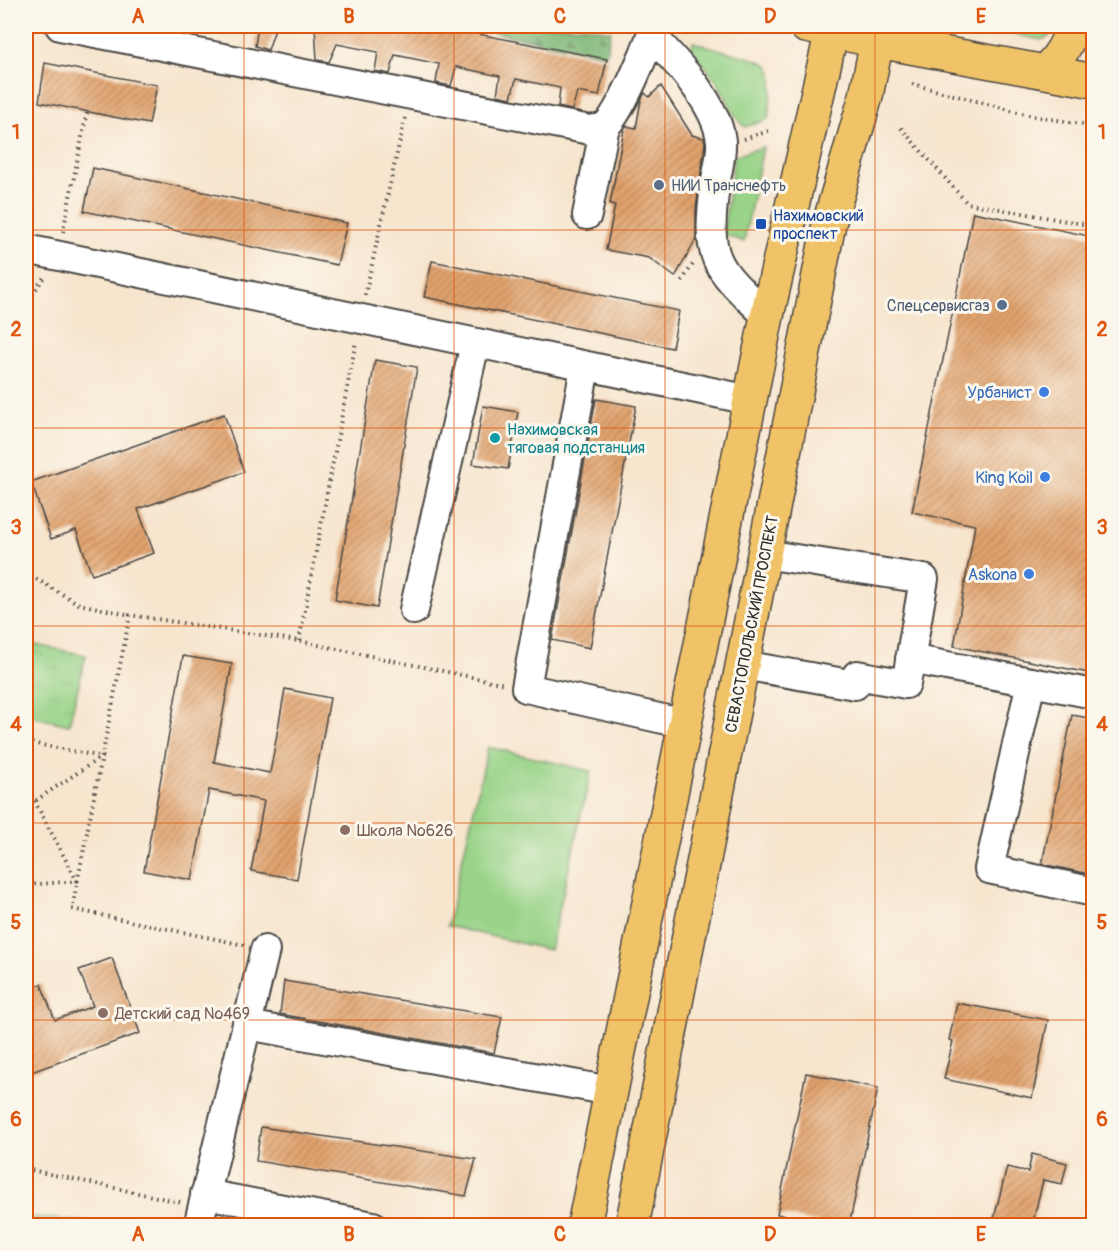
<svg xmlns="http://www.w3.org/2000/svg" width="1119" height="1251" font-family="Pangolin,sans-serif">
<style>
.grass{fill:#98d388;stroke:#627f5a;stroke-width:1.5}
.forest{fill:url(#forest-firs);stroke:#527050;stroke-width:1.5}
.park{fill:url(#park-crowns);stroke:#627f5a;stroke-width:1.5}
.building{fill:url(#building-hatch)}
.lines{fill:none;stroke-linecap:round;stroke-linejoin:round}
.minor-casing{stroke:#4a4743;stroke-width:32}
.major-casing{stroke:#4a4743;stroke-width:36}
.path{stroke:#4a4743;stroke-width:4;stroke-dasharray:1.5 4.5;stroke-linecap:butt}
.minor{stroke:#fff;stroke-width:28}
.major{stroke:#f1c369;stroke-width:33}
.grid{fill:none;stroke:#df570e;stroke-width:1.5;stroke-opacity:0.55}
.service-dot{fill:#5c6f8a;stroke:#fbf7ec;stroke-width:2}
.transit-dot{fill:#1a4fb4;stroke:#fbf7ec;stroke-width:2}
.shop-dot{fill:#3f7fe0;stroke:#fbf7ec;stroke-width:2}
.culture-dot{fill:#0f9aa8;stroke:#fbf7ec;stroke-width:2}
.education-dot{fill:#8d6e63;stroke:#fbf7ec;stroke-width:2}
.labels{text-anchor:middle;stroke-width:6;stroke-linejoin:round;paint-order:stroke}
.service-label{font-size:16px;fill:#4e5e75;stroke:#fbf7ec;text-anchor:start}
.transit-label{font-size:16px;fill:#164399;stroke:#fbf7ec;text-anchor:start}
.shop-label{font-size:16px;fill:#366cbe;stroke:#fbf7ec;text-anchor:end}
.culture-label{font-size:16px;fill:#0d838f;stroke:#fbf7ec;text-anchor:start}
.street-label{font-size:16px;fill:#2b2b2b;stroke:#fbf7ec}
.education-label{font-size:16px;fill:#785e54;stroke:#fbf7ec;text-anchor:start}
.neatline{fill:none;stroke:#df570e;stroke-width:2}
.grid-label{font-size:20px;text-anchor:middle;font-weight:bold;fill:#df570e}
</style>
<defs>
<pattern id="forest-firs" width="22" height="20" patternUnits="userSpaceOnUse" patternTransform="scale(1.5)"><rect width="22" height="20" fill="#7ab574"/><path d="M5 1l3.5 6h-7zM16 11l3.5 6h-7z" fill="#64935f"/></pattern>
<pattern id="park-crowns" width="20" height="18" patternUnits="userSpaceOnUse" patternTransform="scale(1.5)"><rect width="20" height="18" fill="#98d388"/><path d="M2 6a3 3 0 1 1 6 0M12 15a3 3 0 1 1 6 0" fill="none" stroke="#83b576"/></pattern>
<pattern id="building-hatch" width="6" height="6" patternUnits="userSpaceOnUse" patternTransform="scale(1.5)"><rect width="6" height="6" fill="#e1a36d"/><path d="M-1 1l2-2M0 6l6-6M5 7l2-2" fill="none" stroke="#b7855a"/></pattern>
</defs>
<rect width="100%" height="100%" fill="#fbf7ec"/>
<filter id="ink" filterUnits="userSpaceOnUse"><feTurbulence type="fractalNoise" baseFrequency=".0167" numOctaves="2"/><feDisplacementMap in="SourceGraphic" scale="12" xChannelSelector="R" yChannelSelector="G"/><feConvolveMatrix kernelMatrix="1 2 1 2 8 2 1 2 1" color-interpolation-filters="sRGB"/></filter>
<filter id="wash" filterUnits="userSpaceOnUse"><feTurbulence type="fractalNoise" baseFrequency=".008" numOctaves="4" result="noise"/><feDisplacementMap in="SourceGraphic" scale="24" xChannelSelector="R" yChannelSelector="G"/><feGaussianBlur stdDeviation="1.35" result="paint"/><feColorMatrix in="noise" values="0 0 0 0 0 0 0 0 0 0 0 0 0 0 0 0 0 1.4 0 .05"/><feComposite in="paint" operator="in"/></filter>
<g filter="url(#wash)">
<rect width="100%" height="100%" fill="#f7e5ce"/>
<g class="grass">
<path d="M973 26H1052L1050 36 1041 40Z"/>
<path d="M693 42 757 60C762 62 767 63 770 68 776 79 769 107 768 119L745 127C734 119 731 106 724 94 716 78 704 64 691 52Z"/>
<path d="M763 147 744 242 723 234 734 156Z"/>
<path d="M488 747 591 771 550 950 447 926Z"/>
</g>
<path class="forest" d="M460 26H586L611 31 606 55Z"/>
<g class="park">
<path d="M26 643 86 655 69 725 26 715Z"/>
<path d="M26 1216 115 1225H26Z"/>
</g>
<g id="blocks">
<g class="building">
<path d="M258 26H276L268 50 255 46Z"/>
<path d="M315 26H437L607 59 599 96 577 92 572 110 558 107 560 88 516 79 511 98 497 95 500 76 456 67 451 86 436 83 439 64 395 55 390 74 375 71 378 52 337 44 329 62 317 60Z"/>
<path d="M45 63 157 85 149 124 39 102Z"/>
<path d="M661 86 692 135 704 138 705 143 696 209V239L675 277 649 258 606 250 615 205 610 204 624 129 626 126 636 128 641 100 645 93 649 97Z"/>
<path d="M93 168 347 223 337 265 84 211Z"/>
<path d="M973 212 1094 237V674L954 646 975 525 912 512Z"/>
<path d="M432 261 679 311 672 348 424 297Z"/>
<path d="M375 360 417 367 377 608 335 600Z"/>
<path d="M596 399 636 406 590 648 552 640Z"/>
<path d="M483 406 518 412 508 469 473 464Z"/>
<path d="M224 414 244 472 138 509 154 553 92 575 76 530 51 539 31 482Z"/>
<path d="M183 656 232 664 214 762 270 773 285 689 330 698 297 879 251 871 264 801 209 790 192 880 144 871Z"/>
<path d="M1072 715 1094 719V875L1042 864Z"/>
<path d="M112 958 140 1033 26 1074V990L41 984 55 1020 93 1006 79 970Z"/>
<path d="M284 981 502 1017 494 1053 280 1014Z"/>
<path d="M957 1003 1048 1020 1032 1098 944 1079 953 1041 949 1040Z"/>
<path d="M806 1073 878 1088 849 1226H833L777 1214Z"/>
<path d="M261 1127 476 1159 466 1196 256 1161Z"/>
<path d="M1032 1154 1067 1163 1062 1184 1043 1180 1032 1226H992L1007 1167 1028 1172Z"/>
</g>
</g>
</g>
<g filter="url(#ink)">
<use href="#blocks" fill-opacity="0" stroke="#4a4743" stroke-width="1.5"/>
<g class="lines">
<defs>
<g id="minor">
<path d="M60 26 590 130C594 129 600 129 604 127 619 118 648 45 655 26"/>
<path d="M651 35C676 61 717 104 721 141 722 156 717 171 715 186 705 260 715 267 767 316"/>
<path d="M587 215 605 126"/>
<path d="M26 249 750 400"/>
<path d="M585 367 526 688 685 724"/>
<path d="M764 554 924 579 906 684 857 675"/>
<path d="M414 610 475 344"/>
<path d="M910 659 1031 682"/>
<path d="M743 665 855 685"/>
<path d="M1094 694 1031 682 989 869 1094 892"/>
<path d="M247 1025 611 1091"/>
<path d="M205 1194 373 1226"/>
<path d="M198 1226 265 950"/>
</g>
<g id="major">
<path d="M806 26 878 41 1094 81"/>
<path d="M1046 71C1059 57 1068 45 1072 26"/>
<path d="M584 1226 767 316 833 26"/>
<path d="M632 1226 829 224 866 96 880 26"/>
</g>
</defs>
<use href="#minor" class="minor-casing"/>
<use href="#major" class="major-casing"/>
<g class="path">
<path d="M912 84 1033 116 1094 126"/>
<path d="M901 128 967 203 1094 226"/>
<path d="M744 139 772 130"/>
<path d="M63 232 87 112"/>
<path d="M682 281 693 264"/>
<path d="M365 295 405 118"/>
<path d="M26 304 44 277"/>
<path d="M26 573 79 604 130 615"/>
<path d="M299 641 356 341"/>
<path d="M26 742 108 758"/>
<path d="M26 785 77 881 26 885"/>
<path d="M26 807 101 757"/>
<path d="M244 945 72 909 130 615 299 641 505 684"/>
<path d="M26 1169 180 1202"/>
</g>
<use href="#minor" class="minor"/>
<use href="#major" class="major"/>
</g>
</g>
<path class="grid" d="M244 26V1226M454 26V1226M665 26V1226M875 26V1226M26 230H1094M26 428H1094M26 626H1094M26 823H1094M26 1020H1094"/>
<g class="service-dot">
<circle cx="659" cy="185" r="6"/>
<circle cx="1002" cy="305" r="6"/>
</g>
<rect class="transit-dot" x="755" y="218" width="12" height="12" rx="3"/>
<g class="shop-dot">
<circle cx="1044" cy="392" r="6"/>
<circle cx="1045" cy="477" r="6"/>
<circle cx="1029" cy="574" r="6"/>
</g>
<circle class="culture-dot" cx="495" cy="438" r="6"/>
<g class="education-dot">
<circle cx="345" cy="830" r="6"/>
<circle cx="103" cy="1013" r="6"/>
</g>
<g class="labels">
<g class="service-label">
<text x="671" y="191">НИИ Транснефть</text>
<text x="990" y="311" text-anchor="end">Спецсервисгаз</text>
</g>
<g class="transit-label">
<text x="773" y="221">Нахимовский<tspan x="773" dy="18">проспект</tspan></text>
</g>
<g class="shop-label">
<text x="1032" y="398">Урбанист</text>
<text x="1033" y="483">King Koil</text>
<text x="1017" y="580">Askona</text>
</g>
<g class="culture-label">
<text x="507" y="435">Нахимовская<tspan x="507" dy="18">тяговая подстанция</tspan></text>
</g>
<g class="street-label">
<text transform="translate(751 624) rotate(-79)" y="6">СЕВАСТОПОЛЬСКИЙ ПРОСПЕКТ</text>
</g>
<g class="education-label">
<text x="357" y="836">Школа №626</text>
<text x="115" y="1019">Детский сад №469</text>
</g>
</g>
<rect width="1119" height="1251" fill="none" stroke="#fbf7ec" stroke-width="66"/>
<rect x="33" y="33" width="1053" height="1185" class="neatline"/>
<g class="grid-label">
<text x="138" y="23">A</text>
<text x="349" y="23">B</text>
<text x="560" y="23">C</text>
<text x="770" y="23">D</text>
<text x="981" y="23">E</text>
<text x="16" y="139">1</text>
<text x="1102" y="139">1</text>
<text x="16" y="336">2</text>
<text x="1102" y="336">2</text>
<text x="16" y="534">3</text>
<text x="1102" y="534">3</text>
<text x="16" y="731">4</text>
<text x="1102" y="731">4</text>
<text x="16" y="929">5</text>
<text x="1102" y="929">5</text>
<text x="16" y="1126">6</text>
<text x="1102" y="1126">6</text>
<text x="138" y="1241">A</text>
<text x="349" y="1241">B</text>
<text x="560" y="1241">C</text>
<text x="770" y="1241">D</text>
<text x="981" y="1241">E</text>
</g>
</svg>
